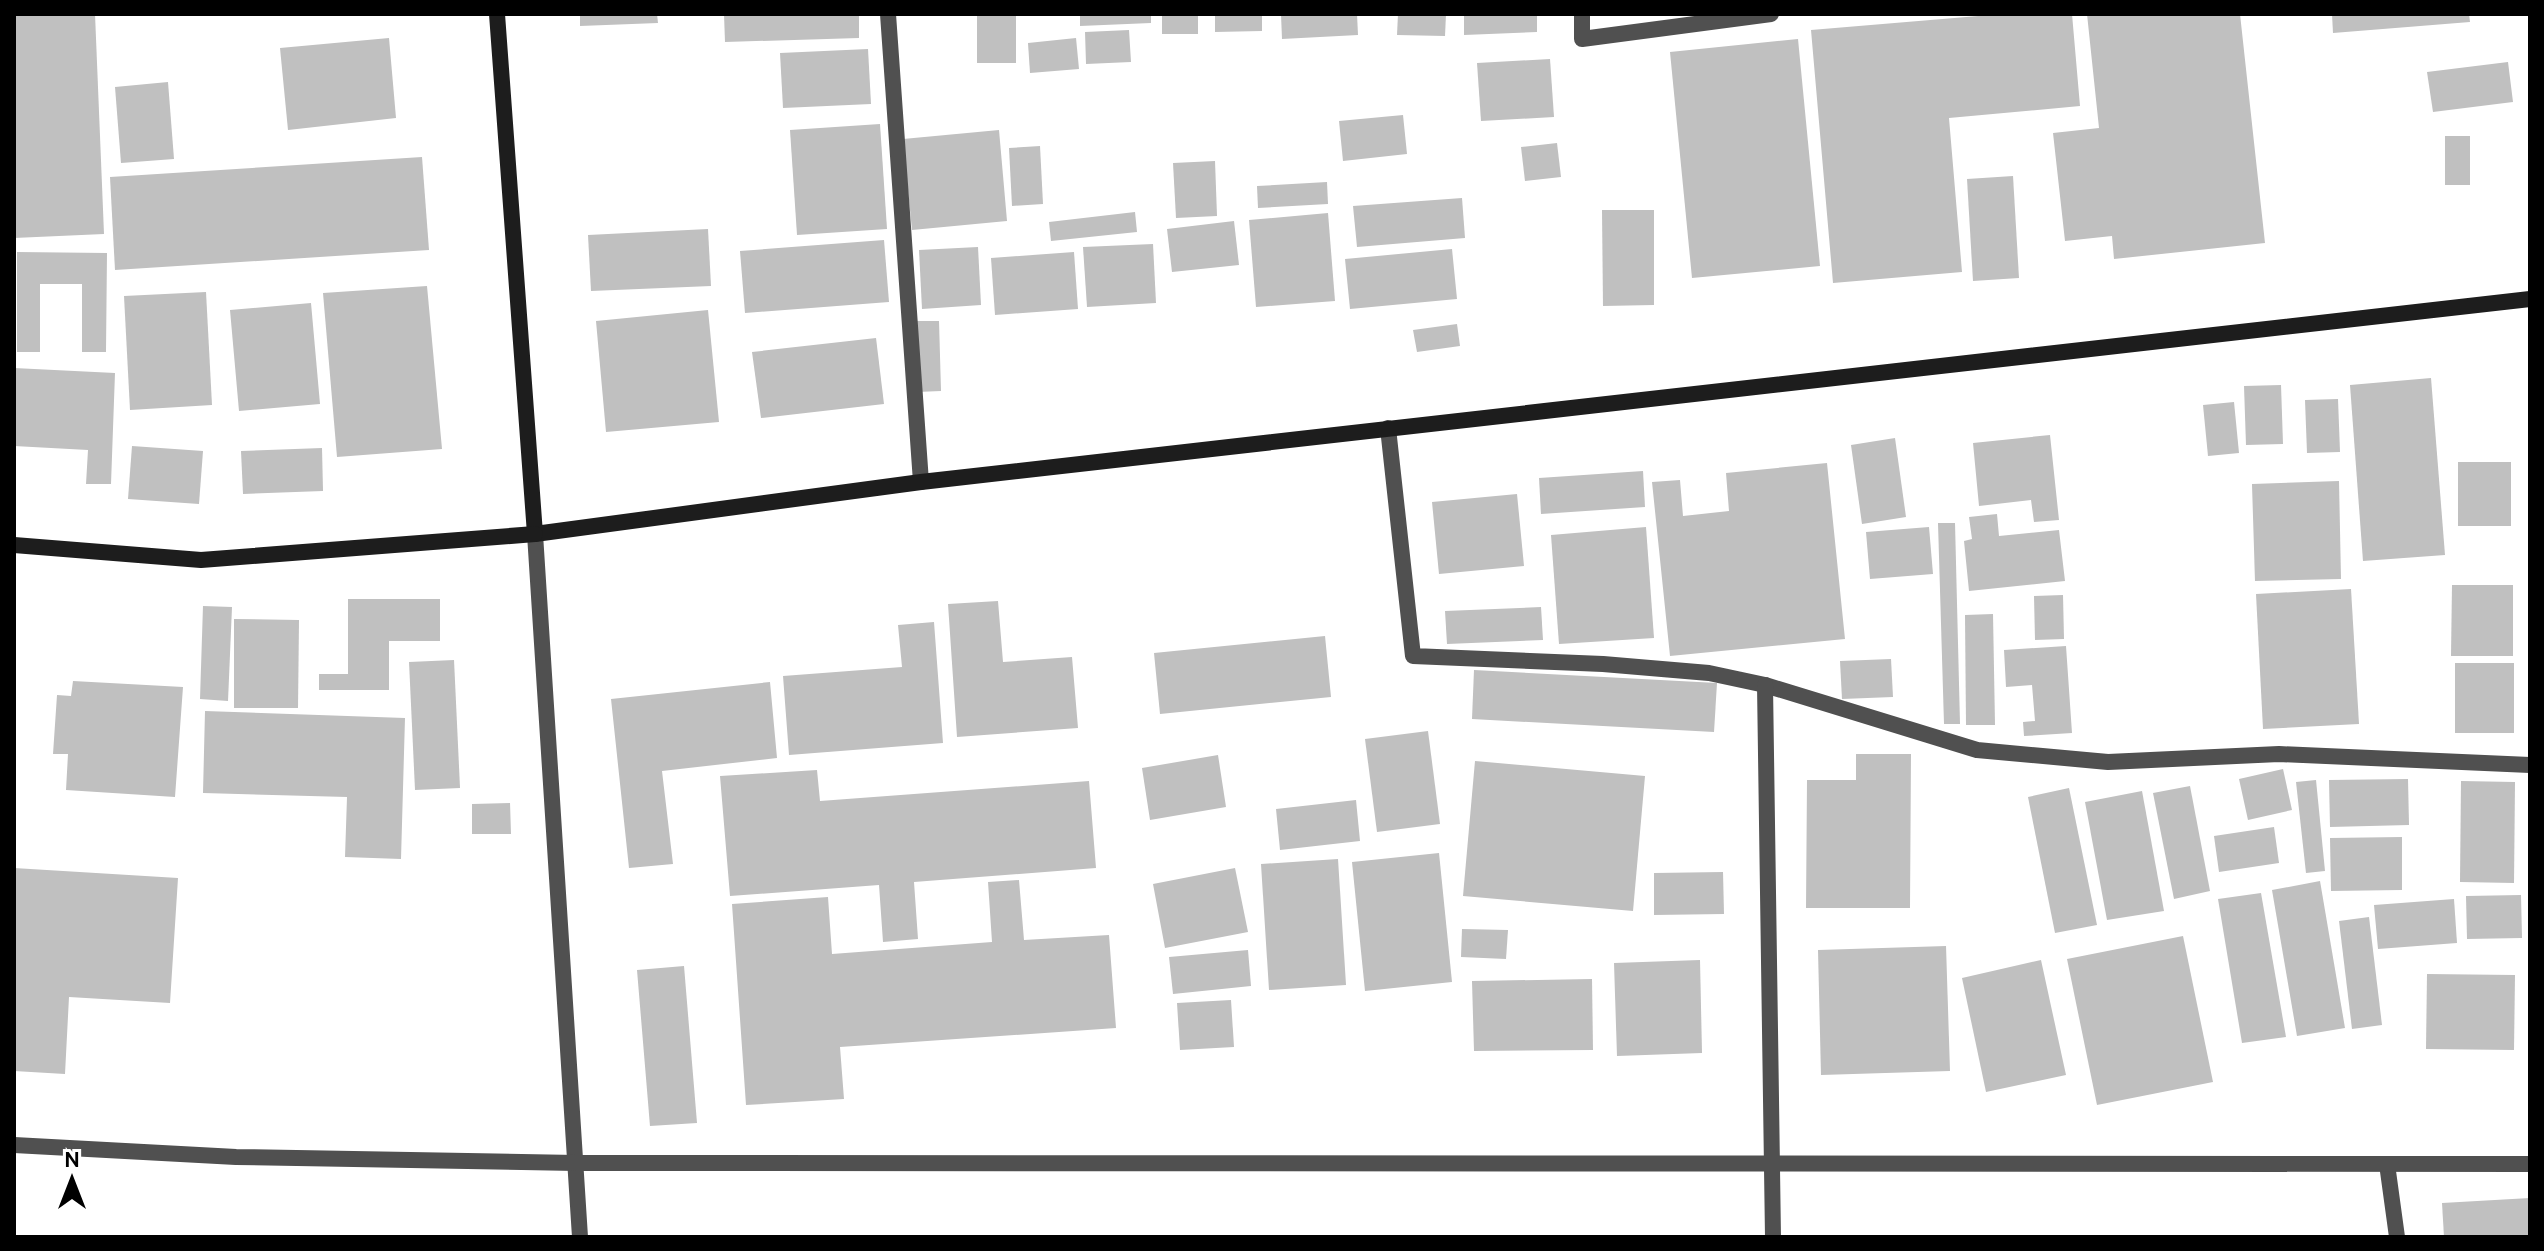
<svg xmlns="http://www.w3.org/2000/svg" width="2544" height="1251" font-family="Cabin,sans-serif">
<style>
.building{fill:#c0c0c0}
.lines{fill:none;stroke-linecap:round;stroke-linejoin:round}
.service{stroke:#505050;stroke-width:16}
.minor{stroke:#505050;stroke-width:16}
.secondary{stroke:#1d1d1d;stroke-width:16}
</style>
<rect width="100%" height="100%" fill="#fff"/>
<g class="building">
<path d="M14 14H95L104 234 14 238Z"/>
<path d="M580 14H657L658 23 580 26Z"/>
<path d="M724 14H859V38L725 42Z"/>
<rect x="977" y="14" width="39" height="49"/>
<path d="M1080 14H1151V23L1080 26Z"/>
<rect x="1162" y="14" width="36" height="20"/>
<path d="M1215 14H1262V31L1215 32Z"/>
<path d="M1281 14H1357L1358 35 1282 39Z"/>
<path d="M1398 14H1446L1445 36 1397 35Z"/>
<path d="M1464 14H1537V32L1464 35Z"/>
<path d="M2002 14H2072L2080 106 1949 118 1962 272 1833 283 1811 30Z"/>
<path d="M2087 14H2240L2265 243 2114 259 2112 236 2065 241 2053 133 2099 128Z"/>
<path d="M2332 14H2469L2470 22 2333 33Z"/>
<path d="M1129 30 1131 62 1086 64 1085 32Z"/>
<path d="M389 38 396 118 288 130 280 48Z"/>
<path d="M1076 38 1079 69 1030 73 1028 43Z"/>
<path d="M1798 39 1820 266 1692 278 1670 52Z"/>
<path d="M868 49 871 104 783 108 780 53Z"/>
<path d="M1550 59 1554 117 1481 121 1477 63Z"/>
<path d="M2508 62 2513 102 2433 112 2427 72Z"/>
<path d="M168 82 174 159 121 163 115 87Z"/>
<path d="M1403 115 1407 154 1343 161 1339 121Z"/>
<path d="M880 124 887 229 797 235 790 130Z"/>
<path d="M999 130 1007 221 912 230 903 139Z"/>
<rect x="2445" y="136" width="25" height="49"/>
<path d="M1557 143 1561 177 1525 181 1521 147Z"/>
<path d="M1040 146 1043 204 1012 206 1009 148Z"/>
<path d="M422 157 429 250 115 270 110 177Z"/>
<path d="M1215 161 1217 216 1176 218 1173 163Z"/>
<path d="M2013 176 2019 278 1973 281 1967 179Z"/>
<path d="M1327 182 1328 204 1258 208 1257 186Z"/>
<path d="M1462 198 1465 238 1357 247 1353 206Z"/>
<path d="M1602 210H1654V305L1603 306Z"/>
<path d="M1135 212 1137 232 1051 241 1049 222Z"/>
<path d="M1328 213 1335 301 1256 307 1249 220Z"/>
<path d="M1234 221 1239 265 1172 272 1167 229Z"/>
<path d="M708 229 711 286 591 291 588 235Z"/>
<path d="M884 240 889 302 745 313 740 251Z"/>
<path d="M1153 244 1156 303 1087 307 1083 247Z"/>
<path d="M978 247 981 305 922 309 919 250Z"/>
<path d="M1452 249 1457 299 1350 309 1345 259Z"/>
<path d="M17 252 107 253 106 352H82V284H40V352H17Z"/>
<path d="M1074 252 1078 309 995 315 991 258Z"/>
<path d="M427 286 442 449 337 457 323 293Z"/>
<path d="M206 292 212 405 130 410 124 296Z"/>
<path d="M311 303 320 404 239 411 230 310Z"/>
<path d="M708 310 719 422 606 432 596 321Z"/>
<path d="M915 321H939L941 391 917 392Z"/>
<path d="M1457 324 1460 346 1417 352 1413 330Z"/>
<path d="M876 338 884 404 761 418 752 352Z"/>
<path d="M14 368 115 373 111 484H86L88 450 14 446Z"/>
<path d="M2431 378 2445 555 2363 561 2350 385Z"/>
<path d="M2281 385 2283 444 2246 445 2244 386Z"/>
<path d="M2338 399 2340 452 2307 453 2305 400Z"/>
<path d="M2234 402 2239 453 2208 456 2203 405Z"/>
<path d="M2050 435 2059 520 2034 522 2031 500 1979 506 1973 443Z"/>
<path d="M1895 438 1906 517 1862 524 1851 445Z"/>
<path d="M132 446 203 451 199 504 128 499Z"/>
<path d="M322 448 323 491 243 494 241 451Z"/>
<rect x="2458" y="462" width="53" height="64"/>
<path d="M1827 463 1845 639 1670 656 1652 482 1680 480 1683 516 1729 511 1726 473Z"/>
<path d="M1643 471 1645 507 1541 514 1539 478Z"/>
<path d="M2339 481 2341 579 2255 581 2252 484Z"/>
<path d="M1517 494 1524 566 1439 574 1432 502Z"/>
<path d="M1997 514 1999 536 2059 530 2065 581 1969 591 1964 541 1972 539 1969 517Z"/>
<path d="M1938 523H1955L1960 724H1944Z"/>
<path d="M1646 527 1654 638 1559 644 1551 535Z"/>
<path d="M1929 527 1933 574 1870 579 1866 532Z"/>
<path d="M2452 585H2513V656H2451Z"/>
<path d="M2351 589 2359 724 2263 729 2256 594Z"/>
<path d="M2063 595 2064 639 2035 640 2034 596Z"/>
<path d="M348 599H440V641H389V690H319V674H348Z"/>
<path d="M998 601 1003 662 1072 657 1078 728 957 737 948 604Z"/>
<path d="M203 606 232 607 228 701 200 699Z"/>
<path d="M1541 607 1543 640 1447 644 1445 611Z"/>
<path d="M1993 614 1995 725H1966L1965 615Z"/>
<path d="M234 619 299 620 298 708H234Z"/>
<path d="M934 622 943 743 789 755 783 676 902 667 898 625Z"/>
<path d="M1325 636 1331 697 1160 714 1154 653Z"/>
<path d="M2066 646 2072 733 2024 736 2023 722 2035 721 2032 685 2006 687 2004 650Z"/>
<path d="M1891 659 1893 697 1842 699 1840 661Z"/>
<path d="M454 660 460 788 415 790 409 662Z"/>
<rect x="2455" y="663" width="59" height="70"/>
<path d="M1474 670 1717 683 1714 732 1472 719Z"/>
<path d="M73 681 183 687 175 797 66 790 68 754H53L57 695 71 696Z"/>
<path d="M770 682 777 758 662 771 673 864 629 868 611 699Z"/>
<path d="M205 711 405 718 401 859 345 857 347 797 203 793Z"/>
<path d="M1428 731 1440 824 1377 832 1365 739Z"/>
<path d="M1856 754H1911L1910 908H1806L1807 780H1856Z"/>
<path d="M1218 755 1226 807 1150 820 1142 768Z"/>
<path d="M1475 761 1645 776 1633 911 1463 896Z"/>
<path d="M2283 769 2292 810 2248 820 2239 779Z"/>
<path d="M817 770 820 801 1089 781 1096 868 914 882 918 939 883 942 879 885 730 896 720 776Z"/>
<path d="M2408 779 2409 825 2330 827 2329 780Z"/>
<path d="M2316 780 2325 871 2306 873 2296 782Z"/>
<path d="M2461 781 2515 782 2514 883 2460 882Z"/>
<path d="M2190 786 2210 891 2174 899 2153 793Z"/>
<path d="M2069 788 2097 925 2055 933 2028 797Z"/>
<path d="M2142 791 2164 911 2107 920 2085 802Z"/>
<path d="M1356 800 1360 841 1280 850 1276 809Z"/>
<path d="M510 803 511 834H472V804Z"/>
<path d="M2274 827 2279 863 2219 872 2214 836Z"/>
<path d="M2402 837V890L2331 891 2330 838Z"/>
<path d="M1439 853 1452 982 1365 991 1352 862Z"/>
<path d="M1338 859 1346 985 1269 990 1261 864Z"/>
<path d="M14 868 178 878 170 1003 69 997 65 1074 14 1071Z"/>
<path d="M1235 868 1248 932 1165 948 1153 884Z"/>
<path d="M1723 872 1724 914 1654 915V873Z"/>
<path d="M1019 880 1024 940 1109 935 1116 1028 840 1047 844 1099 746 1105 732 904 828 897 832 954 992 942 988 882Z"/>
<path d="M2320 881 2345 1028 2297 1036 2272 890Z"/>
<path d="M2261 893 2286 1037 2242 1043 2218 899Z"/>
<path d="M2521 895 2522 938 2467 939 2466 896Z"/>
<path d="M2454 899 2457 943 2378 949 2374 905Z"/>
<path d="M2369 917 2382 1025 2352 1029 2339 921Z"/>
<path d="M1462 929 1508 930 1506 959 1461 957Z"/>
<path d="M2183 936 2213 1082 2097 1105 2067 959Z"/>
<path d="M1946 946 1950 1071 1821 1075 1818 950Z"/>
<path d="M1248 950 1251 986 1173 994 1169 957Z"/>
<path d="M1700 960 1702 1053 1617 1056 1614 963Z"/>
<path d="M2041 960 2066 1075 1986 1092 1962 978Z"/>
<path d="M684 966 697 1123 650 1126 637 970Z"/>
<path d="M2427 974 2515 975 2514 1050 2426 1049Z"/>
<path d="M1592 979 1593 1050 1474 1051 1472 981Z"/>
<path d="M1231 1000 1234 1047 1180 1050 1177 1003Z"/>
<path d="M2530 1198V1237H2444L2442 1203Z"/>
</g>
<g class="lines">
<g class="service">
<path d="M888 14 921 482"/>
<path d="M1582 14V39L1771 14"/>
<path d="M1388 428 1413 656 1603 664 1709 673 1765 685 1977 750 2108 762 2279 754 2530 765"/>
<path d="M2387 1164 2397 1237"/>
</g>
<g class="minor">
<path d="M535 534 580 1237"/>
<path d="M1765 685 1773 1237"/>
<path d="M14 1145 236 1157 576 1163 2530 1164"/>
</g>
<g class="secondary">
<path d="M497 14 535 534 921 482 2530 299"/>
<path d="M14 545 201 560 535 534"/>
</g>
</g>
<rect width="2544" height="1251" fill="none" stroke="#000000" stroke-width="32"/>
<g transform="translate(72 1179)" stroke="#ffffff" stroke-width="6" paint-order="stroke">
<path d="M0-6L14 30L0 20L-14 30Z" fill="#000000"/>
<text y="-12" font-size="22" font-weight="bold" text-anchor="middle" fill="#000000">N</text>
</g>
</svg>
